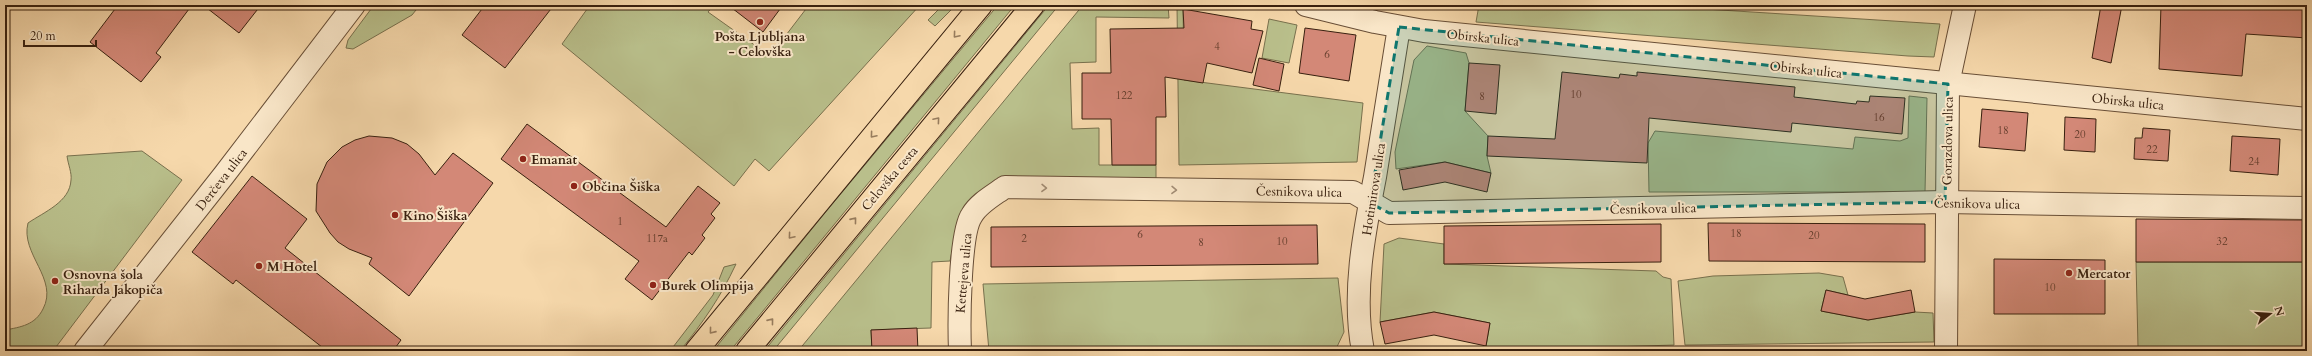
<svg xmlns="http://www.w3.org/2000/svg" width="2312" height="356" font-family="Cardo,serif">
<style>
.green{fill:#b9bf8b;stroke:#78704d}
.building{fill:#d38877;stroke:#38200f}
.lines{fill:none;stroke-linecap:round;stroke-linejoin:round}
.street-casing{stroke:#684e36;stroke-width:24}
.primary-casing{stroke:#38200f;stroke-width:24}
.street{stroke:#f9e6c8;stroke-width:22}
.primary{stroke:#f6d8ab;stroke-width:22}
.oneway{stroke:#977c5d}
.oneway2{stroke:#a28d75}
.marked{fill:#0f766e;fill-opacity:0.2;stroke:#0f766e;stroke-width:3;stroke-dasharray:8 5;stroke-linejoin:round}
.poi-dot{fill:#8f2418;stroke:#f9e6c8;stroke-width:1.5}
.labels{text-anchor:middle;stroke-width:4;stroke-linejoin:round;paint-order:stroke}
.number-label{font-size:11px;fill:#5f3a29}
.poi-label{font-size:13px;font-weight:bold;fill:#38200f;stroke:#f9e6c8;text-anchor:start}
.street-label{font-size:13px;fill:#38200f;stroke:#f9e6c8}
</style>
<rect width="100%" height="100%" fill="#f6d8ab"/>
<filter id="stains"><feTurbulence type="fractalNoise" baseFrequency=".005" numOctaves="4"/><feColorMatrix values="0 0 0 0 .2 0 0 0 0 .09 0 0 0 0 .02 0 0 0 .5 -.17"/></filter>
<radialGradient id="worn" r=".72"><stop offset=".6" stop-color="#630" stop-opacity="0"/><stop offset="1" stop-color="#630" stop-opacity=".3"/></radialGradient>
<g class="green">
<path d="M374 5H420L412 15 353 49 346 48 348 40Z"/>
<path d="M590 5H714L708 12 770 56 809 5H920L769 171 755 159 734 186 562 44Z"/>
<path d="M943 5H956L935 26 928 20Z"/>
<path d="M998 5H1015L730 351H713L824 214Z"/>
<path d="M1049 5H1059L773 351H764Z"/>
<path d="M1083 5H1168L1169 18 1096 17V62L1070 63 1072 129 1099 128V165H1156V180L1000 179 959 217 950 261 932 262 931 328 871 330 872 351H798Z"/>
<path d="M1177 5H1183L1184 80 1363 103 1357 162 1179 165Z"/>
<path d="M1479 5H1642L1940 24 1934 57 1908 56 1476 22Z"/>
<path d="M1269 19 1297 25 1289 63 1262 58Z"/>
<path d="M1427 46 1466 53 1469 63 1465 111 1488 136 1487 156 1491 173 1445 162 1396 169 1395 152 1414 60Z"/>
<path d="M1909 96 1927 98 1925 192H1649L1648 143 1655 131 1853 149 1855 137 1900 141 1908 138Z"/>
<path d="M142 151 182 180 53 351H27L22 347 5 348V330C21 327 35 325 43 309 59 279 20 254 28 223 44 212 70 202 71 180 72 173 68 164 67 156Z"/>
<path d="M1399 238 1444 244V264L1656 271 1663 277 1671 279 1674 345 1488 351 1486 346 1490 323 1434 312 1380 322 1384 244Z"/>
<path d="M2136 262H2307V347H2138Z"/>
<path d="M736 264C720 298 704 321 680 351H670L713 295 724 267Z"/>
<path d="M1819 273 1843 277 1848 295 1826 290 1821 311 1868 320 1915 312 1933 313 1934 342 1685 345 1678 281 1713 276Z"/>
<path d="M1338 278 1344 332 1335 351H989L983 284Z"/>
</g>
<g class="building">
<path d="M118 5H192L156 53 161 57 141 82 90 42Z"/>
<path d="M203 5H261L239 33Z"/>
<path d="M485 5H554L505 68 462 35Z"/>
<path d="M728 5H783L763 32Z"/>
<path d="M2101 5H2122L2111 63 2092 58Z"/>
<path d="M2161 5H2307V38L2246 34 2242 76 2159 69Z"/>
<path d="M1183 9 1252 21 1251 29 1263 31 1252 73 1207 63 1203 83 1165 77 1166 117H1156V165H1112L1111 119H1082V73H1111L1110 29 1184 28Z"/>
<path d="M1305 28 1356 35 1349 81 1299 73Z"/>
<path d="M1259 58 1284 64 1279 91 1253 85Z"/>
<path d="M1469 63 1500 65 1496 114 1465 111Z"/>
<path d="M1562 72 1619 78 1620 74 1637 76V72L1795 87 1794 97 1856 104 1857 101 1869 102 1870 96 1905 98 1902 134 1792 123 1791 132 1649 118 1647 163 1487 156 1488 136 1555 139Z"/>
<path d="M1982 109 2028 113 2025 151 1979 147Z"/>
<path d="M2065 117 2096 119 2095 152 2064 150Z"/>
<path d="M527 124 666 227 698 186 720 203 711 214 715 218 702 235 705 238 692 255 689 252 652 300 625 279 639 261 501 159Z"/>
<path d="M2143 128 2170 130 2168 161 2134 159 2135 138H2142Z"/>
<path d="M369 136 392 138 407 144 419 154 435 175 453 153 493 183 409 296 369 264 372 258 349 249 338 242 330 233 316 211 317 184 327 162 342 147 355 140Z"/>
<path d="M2232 136 2280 139 2278 175 2230 171Z"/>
<path d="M1445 162 1491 173 1487 192 1445 182 1403 190 1399 170Z"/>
<path d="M252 176 307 219 285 248 401 340 393 351H327L236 280 233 284 192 252Z"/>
<path d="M2136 219 2307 220V262H2136Z"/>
<path d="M1708 223 1925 224V262L1709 261Z"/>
<path d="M1661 224V262L1444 264V226Z"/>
<path d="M1317 225 1318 264 991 267V227Z"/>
<path d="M1994 259 2105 260V314H1994Z"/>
<path d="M1826 290 1865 299 1911 290 1915 312 1868 320 1821 311Z"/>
<path d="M1434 312 1490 323 1486 346 1434 335 1385 344 1380 322Z"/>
<path d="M917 328 918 351H872L871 330Z"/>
</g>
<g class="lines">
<defs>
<g id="street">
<path d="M1306 5 1375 22 1424 31 2307 119"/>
<path d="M85 351 224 175 354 5"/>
<path d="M960 351C959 326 959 233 972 215 979 203 994 195 1005 187L1353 192 1389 213 1945 202 2307 208"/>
<path d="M1363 351C1352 294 1364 233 1375 177 1383 127 1391 77 1399 27"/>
<path d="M1946 351 1948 84 1965 5"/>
</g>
<g id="primary">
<path d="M696 351 981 5"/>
<path d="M747 351 1033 5"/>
</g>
</defs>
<use href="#street" class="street-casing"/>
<use href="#primary" class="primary-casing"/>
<use href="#street" class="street"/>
<use href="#primary" class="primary"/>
</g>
<defs><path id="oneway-chevron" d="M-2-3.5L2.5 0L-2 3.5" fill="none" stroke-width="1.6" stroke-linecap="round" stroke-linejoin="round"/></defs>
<g class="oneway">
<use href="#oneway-chevron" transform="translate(956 35) rotate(130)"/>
<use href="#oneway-chevron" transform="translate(937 120) rotate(-50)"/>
<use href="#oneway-chevron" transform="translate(873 135) rotate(130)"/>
<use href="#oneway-chevron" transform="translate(854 220) rotate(-51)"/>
<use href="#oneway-chevron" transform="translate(791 236) rotate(130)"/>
<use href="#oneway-chevron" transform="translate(771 321) rotate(-51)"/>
<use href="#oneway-chevron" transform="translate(712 331) rotate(129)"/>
</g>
<g class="oneway2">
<use href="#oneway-chevron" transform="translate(1044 188) rotate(1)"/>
<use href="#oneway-chevron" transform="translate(1174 190) rotate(1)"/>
</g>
<path class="marked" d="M1399 27 1948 84 1945 202 1389 213 1370 203Z"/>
<g class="poi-dot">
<circle cx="760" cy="22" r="4"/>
<circle cx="523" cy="159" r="4"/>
<circle cx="574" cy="186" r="4"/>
<circle cx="395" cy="215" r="4"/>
<circle cx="259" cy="266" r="4"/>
<circle cx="2069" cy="273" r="4"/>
<circle cx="55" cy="281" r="4"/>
<circle cx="653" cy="285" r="4"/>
</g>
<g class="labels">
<g class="number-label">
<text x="1217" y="50">4</text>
<text x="1327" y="58">6</text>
<text x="1576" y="98">10</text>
<text x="1124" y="99">122</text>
<text x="1482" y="100">8</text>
<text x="1879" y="121">16</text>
<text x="2003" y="134">18</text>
<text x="2080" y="138">20</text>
<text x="2152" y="153">22</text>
<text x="2254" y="165">24</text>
<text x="620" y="225">1</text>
<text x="1736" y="237">18</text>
<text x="1140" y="238">6</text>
<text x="1814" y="239">20</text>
<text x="657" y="242">117a</text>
<text x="1024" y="242">2</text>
<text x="1282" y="245">10</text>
<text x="2222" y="245">32</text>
<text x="1201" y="246">8</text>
<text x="2050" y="291">10</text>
</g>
<g class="poi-label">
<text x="760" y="41" text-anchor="middle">Pošta Ljubljana<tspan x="760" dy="15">- Celovška</tspan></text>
<text x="531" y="164">Emanat</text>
<text x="582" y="191">Občina Šiška</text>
<text x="403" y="220">Kino Šiška</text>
<text x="267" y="271">M Hotel</text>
<text x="2077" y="278">Mercator</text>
<text x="63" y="279">Osnovna šola<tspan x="63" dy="15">Riharda Jakopiča</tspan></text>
<text x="661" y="290">Burek Olimpija</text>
</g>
<g class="street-label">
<text transform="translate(1483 37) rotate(6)" y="5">Obirska ulica</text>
<text transform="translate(1806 69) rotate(6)" y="5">Obirska ulica</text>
<text transform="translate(2128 101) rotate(6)" y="5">Obirska ulica</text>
<text transform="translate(1947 141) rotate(-89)" y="5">Gorazdova ulica</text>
<text transform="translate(889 178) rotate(-50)" y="5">Celovška cesta</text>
<text transform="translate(221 179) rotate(-52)" y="5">Derčeva ulica</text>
<text transform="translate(1373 189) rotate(-81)" y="5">Hotimirova ulica</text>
<text transform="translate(1299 191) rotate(1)" y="5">Česnikova ulica</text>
<text transform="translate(1977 203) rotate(1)" y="5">Česnikova ulica</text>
<text transform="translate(1653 208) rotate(-1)" y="5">Česnikova ulica</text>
<text transform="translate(963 273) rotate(-85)" y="5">Kettejeva ulica</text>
</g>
</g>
<rect width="2312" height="356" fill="none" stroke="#f6d8ab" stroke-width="20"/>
<rect x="6" y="6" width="2300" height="344" fill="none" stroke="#38200f" stroke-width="2"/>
<rect x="10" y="10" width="2292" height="336" fill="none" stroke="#38200f"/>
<g transform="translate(2270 314) rotate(73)" stroke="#f9e6c8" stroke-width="3" paint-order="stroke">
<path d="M0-3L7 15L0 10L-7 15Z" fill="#38200f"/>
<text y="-6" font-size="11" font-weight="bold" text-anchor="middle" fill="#38200f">N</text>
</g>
<path d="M24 40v6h72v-6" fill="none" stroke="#38200f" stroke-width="2"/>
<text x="30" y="40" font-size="12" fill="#38200f" stroke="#f9e6c8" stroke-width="3" paint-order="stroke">20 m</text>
<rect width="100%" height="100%" filter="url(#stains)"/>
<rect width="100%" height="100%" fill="url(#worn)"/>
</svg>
